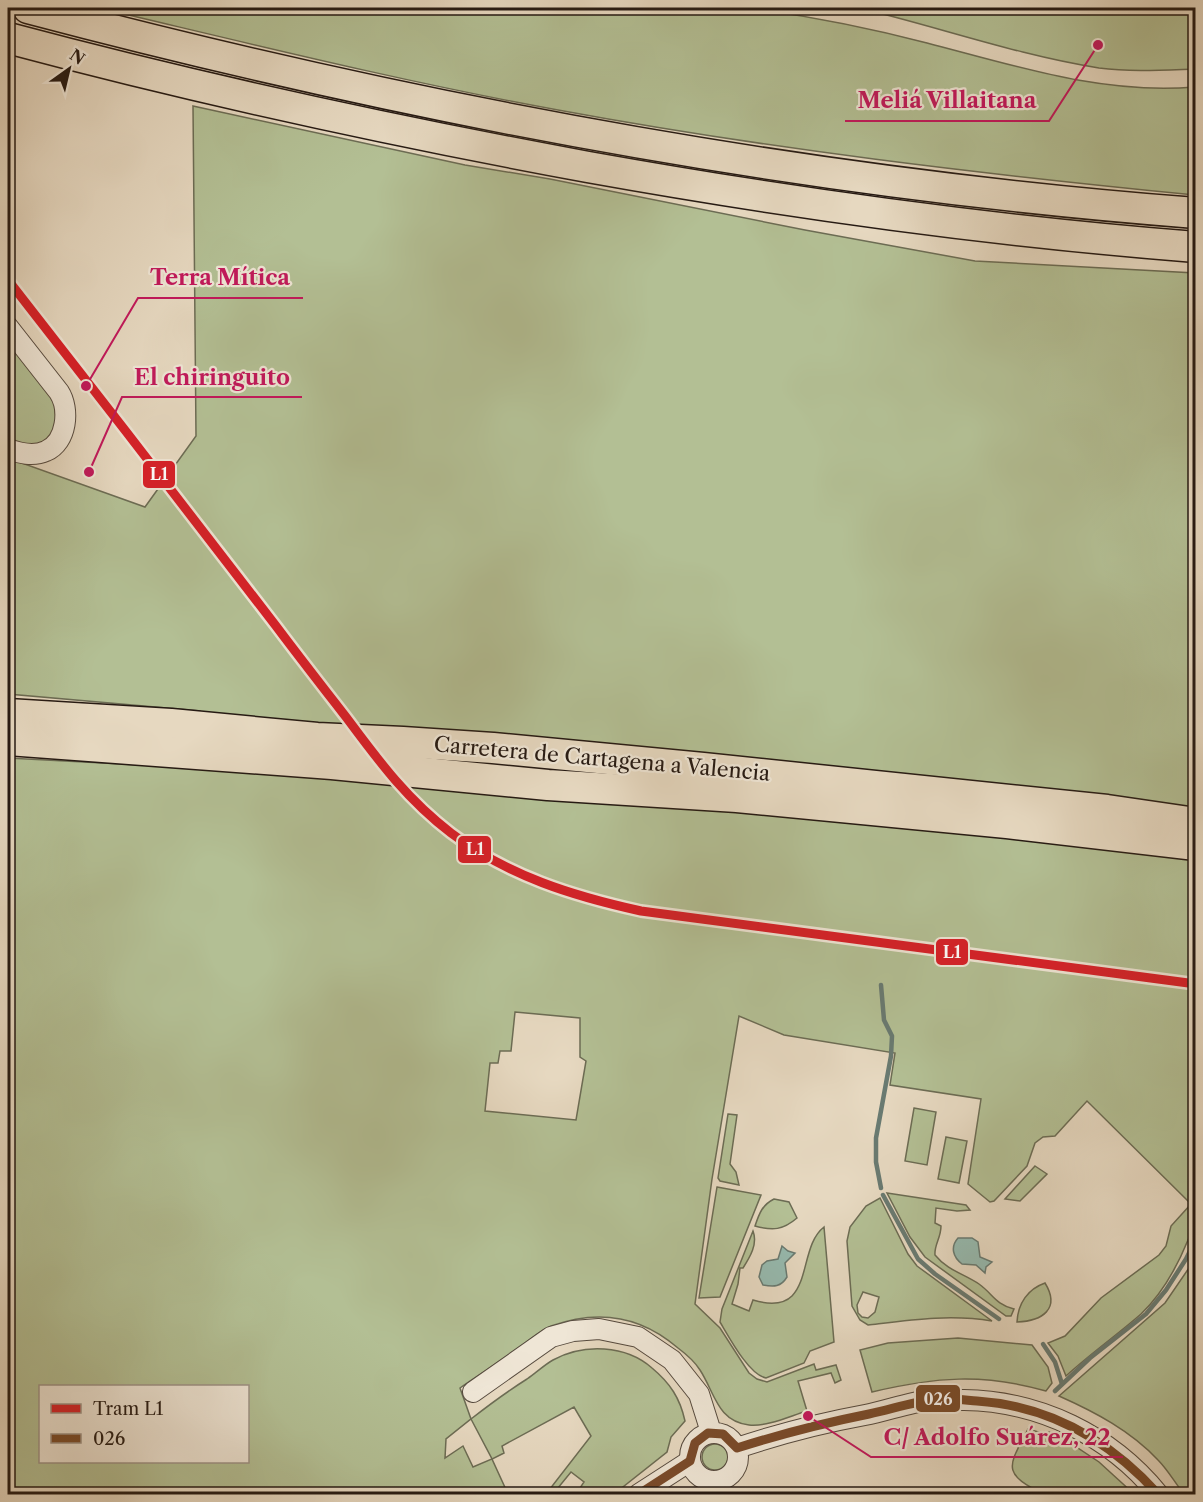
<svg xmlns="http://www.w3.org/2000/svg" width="1203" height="1502" font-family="'Libre Caslon Text',serif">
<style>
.green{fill:#b3bf94;stroke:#6c6c54;stroke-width:1.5;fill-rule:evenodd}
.water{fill:#96baaf;stroke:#697a71;stroke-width:1.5}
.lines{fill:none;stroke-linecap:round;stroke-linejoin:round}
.stream{stroke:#697a71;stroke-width:4.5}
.minor-casing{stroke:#564a3e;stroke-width:22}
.highway-casing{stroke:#261a13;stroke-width:33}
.minor{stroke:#efe6d6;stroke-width:20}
.highway{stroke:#e6d8c0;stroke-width:30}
.bus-1-casing{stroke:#efe6d6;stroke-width:14}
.bus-1{stroke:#7a4b2a;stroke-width:9}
.tram-1-casing{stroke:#efe6d6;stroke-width:14}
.tram-1{stroke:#d72028;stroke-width:9}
.labels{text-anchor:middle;stroke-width:4.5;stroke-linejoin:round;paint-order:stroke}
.street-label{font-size:21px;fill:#261a13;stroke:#efe6d6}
.leader{fill:none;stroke:#c2185b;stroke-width:2}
.callout-dot{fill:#c2185b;stroke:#efe6d6;stroke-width:2}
.callout-label{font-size:22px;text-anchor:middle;font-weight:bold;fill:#c2185b;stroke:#efe6d6;stroke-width:4.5;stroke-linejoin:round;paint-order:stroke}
.line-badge{stroke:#efe6d6;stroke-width:2}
.badge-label{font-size:16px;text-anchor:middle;font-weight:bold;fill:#fff}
</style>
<rect width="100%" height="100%" fill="#e6d8c0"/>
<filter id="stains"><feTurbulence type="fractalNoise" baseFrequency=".00333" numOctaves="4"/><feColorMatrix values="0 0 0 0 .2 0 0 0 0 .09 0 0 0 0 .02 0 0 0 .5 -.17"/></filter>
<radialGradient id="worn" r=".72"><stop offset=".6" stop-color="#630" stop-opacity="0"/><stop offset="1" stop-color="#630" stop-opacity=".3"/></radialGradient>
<g class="green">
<path d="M99 8H749C809 16 869 28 927 43 1016 66 1103 95 1195 87V195C982 174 769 149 558 110 404 82 252 44 99 8Z"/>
<path d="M859 8H1195V69C1164 70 1131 72 1099 68 1017 55 939 27 859 8Z"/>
<path d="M193 106 465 165 550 179 805 230 975 261 1195 273V1207L1192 1206C1199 1218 1193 1229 1188 1240 1177 1267 1162 1294 1141 1314 1117 1335 1090 1354 1066 1376L1058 1356 1048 1343 1065 1336 1101 1298 1159 1255 1166 1246 1171 1226 1191 1204 1087 1101 1055 1136 1043 1137 1035 1143 1027 1166 994 1201 990 1202 968 1184 981 1099 890 1085 895 1053 784 1035 739 1016 712 1179 695 1304 720 1328 749 1373 757 1379 767 1382 814 1364 816 1370 836 1365 841 1380 835 1383 831 1373 798 1381 807 1411C790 1416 767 1427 749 1425 717 1421 715 1393 700 1370 695 1362 686 1354 678 1348 640 1315 598 1309 551 1326 541 1330 532 1338 524 1344 503 1359 482 1373 460 1388L471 1419C489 1405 508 1391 527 1379 536 1373 544 1365 553 1360 584 1343 626 1345 652 1368 670 1383 680 1398 685 1421L671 1437 667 1452 614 1494H576L584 1482 571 1472 553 1494H546L591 1436 574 1407 502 1446 504 1453 492 1459 508 1494H8V758L197 768 200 711 8 694V458L145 507 196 436ZM515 1012 580 1018V1057L586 1061 576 1120 485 1111 490 1063H498L500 1051H511ZM40 1386H248V1462H40ZM471 1419 492 1459 473 1467 463 1446 445 1458 446 1439Z"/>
<path d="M8 338 54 396 57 432 40 446 8 442Z"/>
<path d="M914 1108 936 1112 927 1165 905 1161Z"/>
<path d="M728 1114 737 1115 730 1164 736 1172 739 1185 720 1181 718 1178Z"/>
<path d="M946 1137 967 1141 959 1183 938 1179Z"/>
<path d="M1035 1166 1047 1174 1020 1201 1005 1199Z"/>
<path d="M717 1187 761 1195 720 1297 699 1298Z"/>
<path d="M887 1193 966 1205 970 1210 957 1211 936 1208 935 1223 941 1226C941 1238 934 1245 935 1255 947 1270 964 1274 979 1284 993 1294 995 1304 1014 1309L1011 1316H1006L925 1257 910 1237Z"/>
<path d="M880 1198 908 1254 917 1266 992 1321C950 1314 910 1320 868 1325L860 1320 852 1306 847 1241 850 1227 866 1206ZM863 1292 879 1297 875 1312 868 1318 862 1317 858 1313 857 1305Z"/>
<path d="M774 1199 789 1202 797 1218C783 1230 773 1231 755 1226 759 1214 762 1205 774 1199Z"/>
<path d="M824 1227 834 1342 810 1351 804 1363 766 1378C749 1375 729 1337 720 1322L722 1309 753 1231C758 1244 750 1257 743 1268H740L738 1284 732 1304 749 1311 753 1300C817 1319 795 1249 824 1227Z"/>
<path d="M1195 1254V1494H1184C1175 1483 1168 1470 1158 1460 1131 1431 1095 1412 1059 1396L1165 1303 1191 1265Z"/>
<path d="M1045 1283C1061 1309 1042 1321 1017 1322 1018 1303 1028 1289 1045 1283Z"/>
<path d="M958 1338 1032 1345 1048 1367 1052 1383 1046 1391C983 1373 935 1377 872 1392L860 1350 888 1343Z"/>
<path d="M1028 1429 1045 1434 1049 1432 1077 1443 1078 1448 1099 1462 1134 1494H1044C1000 1473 1009 1466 1028 1429Z"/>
<circle cx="715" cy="1457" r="13"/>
</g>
<g class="water">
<path d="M958 1238H972L978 1242 980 1257 992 1262 986 1267 985 1273 976 1265 962 1264C953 1257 950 1247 958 1238Z"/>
<path d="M782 1246 788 1251 795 1253 785 1263 787 1277C781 1287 774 1287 763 1285L759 1277 762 1265 767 1261 778 1259Z"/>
</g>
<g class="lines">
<g class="stream">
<path d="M881 985 884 1020 892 1036 891 1056 876 1138V1162L881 1188"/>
<path d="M883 1195 918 1259 935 1274 999 1319"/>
<path d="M1043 1344 1055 1362 1062 1384"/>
<path d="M1055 1391 1090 1358 1146 1314 1166 1290 1186 1259 1196 1239"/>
</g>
<defs>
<g id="minor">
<path d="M8 327 59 392C70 409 67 442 46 451 33 457 19 453 8 449"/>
<path d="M473 1392 551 1337 573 1331 599 1329 638 1337 672 1360 699 1394 711 1432"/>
<circle cx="714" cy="1457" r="24"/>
<path d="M737 1448C779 1434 821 1423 865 1415 887 1411 909 1402 932 1400 942 1398 953 1400 964 1400 1039 1401 1110 1435 1158 1494"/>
<path d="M639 1494 690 1461"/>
</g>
<g id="highway">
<path d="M28 8C410 109 801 183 1196 213"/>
<path d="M8 38C199 89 393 131 588 167 789 203 991 231 1196 247"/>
<path d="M8 714 171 724 317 738 403 742 493 748 703 768 1107 810 1196 823"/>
<path d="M8 740 332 764 548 785 737 797 1007 823 1196 845"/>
</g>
</defs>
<use href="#minor" class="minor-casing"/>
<use href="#highway" class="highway-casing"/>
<use href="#minor" class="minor"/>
<use href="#highway" class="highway"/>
<defs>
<path id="bus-1" d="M639 1494 690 1461 695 1443 708 1433 723 1434 737 1448C781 1434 824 1423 869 1414 892 1409 913 1402 936 1399 949 1398 964 1400 977 1401 1051 1406 1109 1440 1158 1494"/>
</defs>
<use href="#bus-1" class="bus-1-casing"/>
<use href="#bus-1" class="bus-1"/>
<defs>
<path id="tram-1" d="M8 280C98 395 187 510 276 626 300 658 325 690 349 721 381 764 408 800 451 833 508 876 573 896 641 911L1196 984"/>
</defs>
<use href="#tram-1" class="tram-1-casing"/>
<use href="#tram-1" class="tram-1"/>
</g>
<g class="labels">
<g class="street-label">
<text transform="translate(602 759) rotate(5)" y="7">Carretera de Cartagena a Valencia</text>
</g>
</g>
<path class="leader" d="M1098 45L1049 121H845M86 386L138 298H303M89 472L122 397H302M808 1416L871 1457H1123"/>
<g class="callout-dot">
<circle cx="1098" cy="45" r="6"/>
<circle cx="86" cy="386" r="6"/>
<circle cx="89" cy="472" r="6"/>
<circle cx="808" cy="1416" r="6"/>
</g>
<g class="callout-label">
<text x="947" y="108">Meliá Villaitana</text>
<text x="220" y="285">Terra Mítica</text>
<text x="212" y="385">El chiringuito</text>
<text x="997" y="1445">C/ Adolfo Suárez, 22</text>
</g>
<g class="line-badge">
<rect x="142" y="460" width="34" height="29" rx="6" fill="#d72028"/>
<rect x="457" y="835" width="35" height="29" rx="6" fill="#d72028"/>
<rect x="935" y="938" width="34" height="28" rx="6" fill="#d72028"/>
<rect x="915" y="1384" width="46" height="29" rx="6" fill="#7a4b2a"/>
</g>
<g class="badge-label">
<text x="159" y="480">L1</text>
<text x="475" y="855">L1</text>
<text x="952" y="958">L1</text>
<text x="938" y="1405">026</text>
</g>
<rect width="1203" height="1502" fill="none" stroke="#e6d8c0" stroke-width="30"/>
<rect x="9" y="9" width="1185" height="1484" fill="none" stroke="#261a13" stroke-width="3"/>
<rect x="15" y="15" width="1173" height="1472" fill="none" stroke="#261a13" stroke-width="1.5"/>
<rect x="39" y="1385" width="210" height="78" fill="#efe6d6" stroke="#9f9488" stroke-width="1.5"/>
<rect x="51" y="1404" width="30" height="9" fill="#d72028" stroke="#9f9488" stroke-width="1.5"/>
<text x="93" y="1415" font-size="18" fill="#261a13">Tram L1</text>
<rect x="51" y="1434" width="30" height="9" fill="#7a4b2a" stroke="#9f9488" stroke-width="1.5"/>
<text x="93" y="1445" font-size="18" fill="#261a13">026</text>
<g transform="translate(69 69) rotate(34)" stroke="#efe6d6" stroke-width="4.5" paint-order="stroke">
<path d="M0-4.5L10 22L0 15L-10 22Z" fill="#261a13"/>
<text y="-9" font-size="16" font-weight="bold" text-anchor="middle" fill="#261a13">N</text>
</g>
<rect width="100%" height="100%" filter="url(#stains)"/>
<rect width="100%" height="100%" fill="url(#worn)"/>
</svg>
